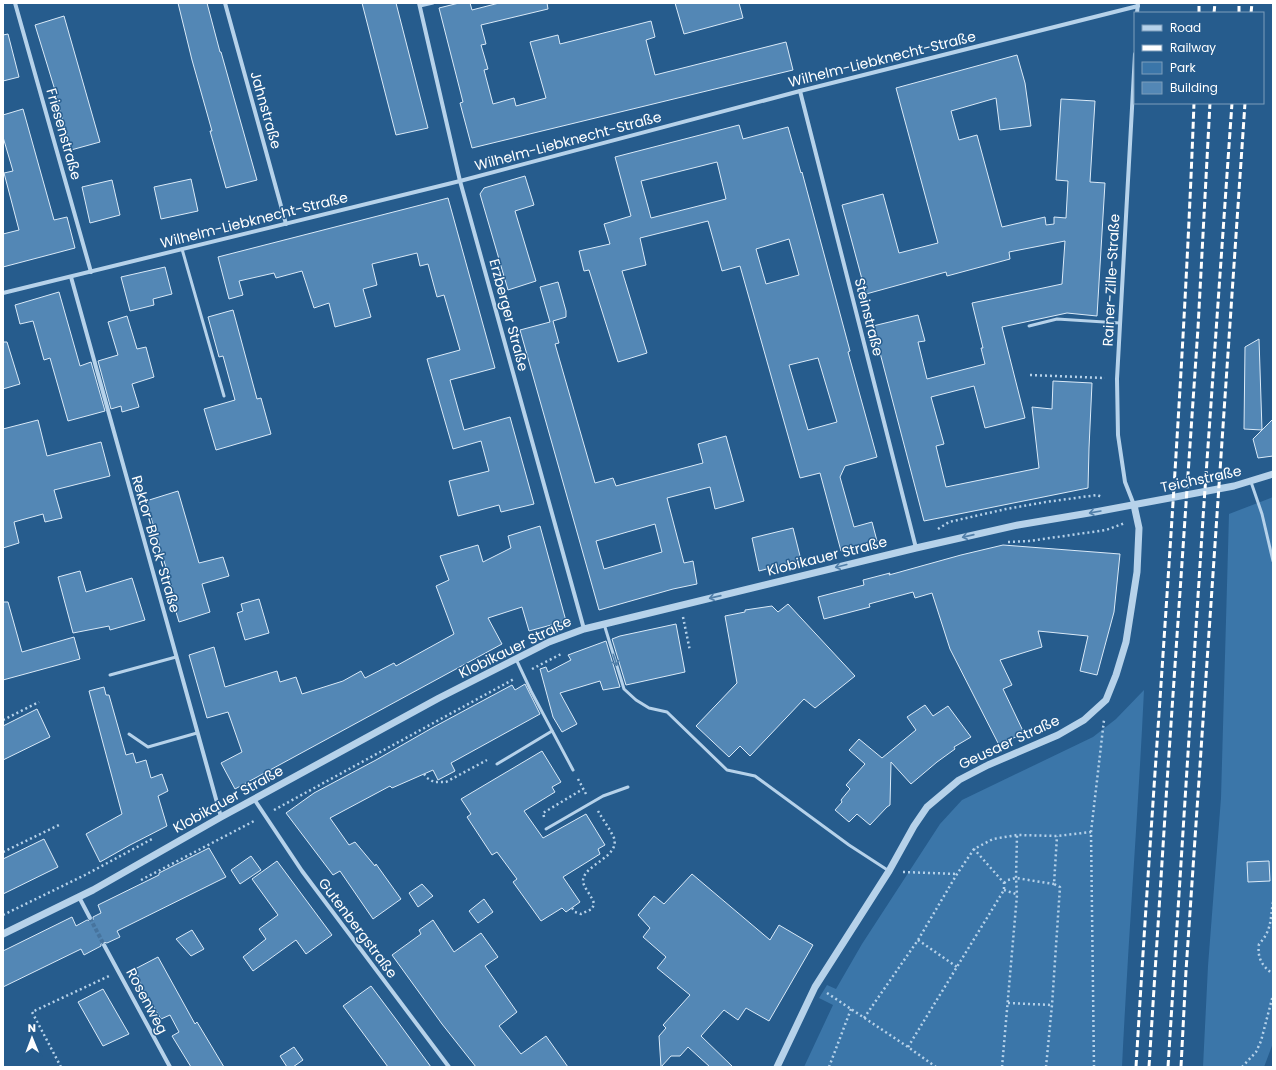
<svg xmlns="http://www.w3.org/2000/svg" width="1276" height="1070" font-family="Poppins,sans-serif">
<style>
.green{fill:#3b76a9}
.building{fill:#5387b5;stroke:#daeaf8;fill-rule:evenodd}
.lines{fill:none;stroke-linecap:round;stroke-linejoin:round}
.minor-tunnel{stroke:#47749e;stroke-width:4;stroke-dasharray:4 2;stroke-linecap:butt}
.path{stroke:#b6d2ea;stroke-width:2.5;stroke-dasharray:2 3;stroke-linecap:butt}
.service{stroke:#b6d2ea;stroke-width:3}
.minor{stroke:#b6d2ea;stroke-width:4}
.tertiary{stroke:#b6d2ea;stroke-width:7}
.rail{stroke:#fff;stroke-width:3;stroke-dasharray:7 3;stroke-linecap:butt}
.oneway{stroke:#517fa9}
.labels{text-anchor:middle;stroke-width:3;stroke-linejoin:round;paint-order:stroke}
.street-label{font-size:14px;fill:#fff;stroke:#265c8d}
</style>
<rect width="100%" height="100%" fill="#265c8d"/>
<g class="green">
<path d="M1273 497V1043L1264 1067H1203L1208 966 1221 798 1229 514Z"/>
<path d="M1144 690C1138 816 1128 941 1122 1067H804L833 1005 819 998 827 985 836 989 862 944 940 824 962 800 1093 737 1116 719Z"/>
</g>
<g class="building">
<path d="M178 3H207L220 52H221L257 180 226 188 210 131H212L192 60Z"/>
<path d="M362 3H396L428 128 396 135Z"/>
<path d="M459 3H470L472 10 499 3H547L548 9 481 25 486 44 481 45 488 69 484 70 493 104 514 98 516 106 546 98 530 42 558 35 560 44 651 21 655 37 646 40 655 75 786 42 793 70 472 148 460 103 463 102 439 8Z"/>
<path d="M675 3H739L743 18 684 34Z"/>
<path d="M64 16 100 142 71 150 57 100H58L35 25Z"/>
<path d="M8 34 19 77 3 81V35Z"/>
<path d="M1017 55 1025 83 1031 126 1000 130 996 98 951 111 959 140 977 135 1002 227 1045 217 1046 225 1054 224V217L1066 218 1068 181 1056 180 1061 99 1095 101 1090 182 1105 183 1097 316 1067 313 1002 327 1025 418 985 428 974 386 931 397 944 444 936 446 946 487 1039 468 1032 407 1052 409 1053 381 1092 383 1089 448 1088 488 924 521 873 326 918 315 925 341 918 342 927 379 985 364 981 348H983L972 303 1062 284 1065 241 1009 252 1010 259 947 276 946 272 866 294 842 205 883 194 899 253 938 243 896 88Z"/>
<path d="M23 109 54 220 67 217 75 248 3 267V234L19 230 4 173 13 171 3 137V115Z"/>
<path d="M739 125 743 139 788 127 801 173 802 172 850 351 848 352 877 457 845 466 840 477 854 527 872 522 877 541 841 551 820 473 800 478 740 266 722 271 708 221 640 238 646 265 622 271 647 353 618 362 589 270 584 271 579 251 610 244 604 224 631 216 615 157ZM717 162 726 199 651 218 641 181ZM789 239 799 275 766 284 756 249ZM818 358 837 422 808 430 789 365Z"/>
<path d="M525 176 534 205 515 211 536 281 508 290 480 194 484 188Z"/>
<path d="M191 179 198 211 161 219 154 187Z"/>
<path d="M112 180 120 215 90 223 82 187Z"/>
<path d="M448 198 495 368 450 380 464 430 510 417 534 504 501 512 499 505 458 516 449 481 489 471 481 441 453 449 427 359 460 350 444 295 437 297 428 264 420 266 417 253 372 264 377 285 363 289 371 317 335 327 329 303 314 308 302 271 276 278 274 273 239 281 243 295 229 299 218 257Z"/>
<path d="M165 267 172 294 153 299 154 305 130 311 121 277Z"/>
<path d="M558 282 566 311V317L553 321 559 343 555 344 595 483 613 478 616 486 703 463 698 444 726 436 744 501 715 509 710 487 667 498 684 563 693 561 697 584 673 589 599 610 520 330 550 322 540 287ZM655 524 662 552 604 569 596 541Z"/>
<path d="M59 292 80 366 91 362 105 411 68 421 50 358 44 360 33 321 20 324 15 305Z"/>
<path d="M233 310 257 399 261 398 271 434 216 450 204 409 235 400 223 356 219 357 208 317Z"/>
<path d="M127 316 137 349 146 347 154 377 132 384 139 407 122 412 121 406 111 409 98 361 118 355 108 322Z"/>
<path d="M1259 339 1262 430 1244 429 1245 347Z"/>
<path d="M3 342H7L20 384 3 389Z"/>
<path d="M1273 419V456L1258 458 1253 439Z"/>
<path d="M38 420 47 456 101 442 110 476 54 490 62 518 45 522 43 514 14 522 19 543 3 548V429Z"/>
<path d="M178 491 199 563 223 557 229 576 202 584 210 612 179 622 170 592 173 591 146 501Z"/>
<path d="M540 526 566 621 529 631 522 607 488 618 502 644 235 789 221 763 242 752 228 712 207 718 189 655 214 647 225 687 277 671 280 682 296 677 302 694 343 681 361 671 365 678 394 663 396 666 454 634 436 586 449 580 440 556 478 545 483 562 511 548 508 536Z"/>
<path d="M793 528 801 560 759 571 752 538Z"/>
<path d="M1003 545 1120 554 1114 612 1097 675 1080 671 1088 636 1038 631 1042 647 1000 660 1012 685 1003 689 1024 733 999 745 950 649 932 593 915 598 913 592 869 604 870 607 824 619 818 597 864 585 863 580 890 573 889 575 961 555Z"/>
<path d="M80 571 86 592 132 578 145 620 110 630 109 626 73 633 58 577Z"/>
<path d="M259 599 269 633 245 640 237 613 243 611 241 604Z"/>
<path d="M3 602H8L22 652 74 637 80 659 3 680Z"/>
<path d="M788 604 855 676 815 708 804 699 750 756 740 746 729 757 696 726 737 683 725 616 745 612V610L772 606 778 612Z"/>
<path d="M676 624 685 672 626 685 612 639 620 636Z"/>
<path d="M606 641 620 687 603 690 600 681 560 693 577 724 562 732 553 717 540 669 546 667 548 672 571 660 568 655Z"/>
<path d="M525 684 540 714 451 763 455 771 438 780 433 770 392 788 390 786 330 818 349 845 355 842 375 866 376 864 401 899 373 919 340 871 333 875 286 813 314 793 376 760 432 728 512 685 515 690Z"/>
<path d="M104 687 106 695H109L126 755 133 753 136 763 146 760 151 778 162 774 168 791 158 796 167 826 130 845 100 862 86 834 122 814 89 691Z"/>
<path d="M925 705 933 716 948 706 971 737 954 747 955 749 937 762 911 784 891 762 890 805 887 807 870 825 857 814 849 822 835 810 842 802 841 800 850 789 846 785 865 764 849 750 859 739 882 758 916 730 907 717Z"/>
<path d="M37 709 50 737 3 760V726Z"/>
<path d="M542 751 561 782 552 787 555 792 524 811 543 838 586 814 605 845 598 849 600 854 563 877 580 902 566 912 562 908 541 921 513 882 517 879 497 852 492 855 467 817 471 814 461 799Z"/>
<path d="M44 839 58 867 3 894V859Z"/>
<path d="M209 848 226 877 117 931 120 937 107 943 103 942 101 944V946L84 955 81 949 3 987V951L72 917 76 926 87 920 91 921 93 920V917L101 913 98 905 159 875V873Z"/>
<path d="M251 856 261 870 240 884 231 870Z"/>
<path d="M277 861 332 935 306 954 296 940 253 971 243 957 266 939 259 929 278 915 252 879Z"/>
<path d="M1269 861 1270 881 1248 882 1247 862Z"/>
<path d="M692 874 770 940 779 925 813 945 769 1021 746 1008 738 1020 724 1010 701 1036 733 1067H710L688 1047 680 1056H671L661 1067 659 1036 666 1028 663 1025 690 995 657 968 666 957 643 937 650 928 638 915 654 896 664 904Z"/>
<path d="M422 884 433 896 418 907 409 893Z"/>
<path d="M484 899 493 912 478 923 469 911Z"/>
<path d="M433 920 454 952 481 933 498 957 485 966 517 1012 499 1026 521 1054 546 1036 568 1067H476L442 1024 392 955 421 934 419 930Z"/>
<path d="M192 930 204 949 191 956 176 939Z"/>
<path d="M158 957 195 1024 197 1022 224 1067H191L172 1036 179 1032 170 1015 161 1019 144 991 135 969Z"/>
<path d="M371 986 395 1018 431 1067H388L343 1006Z"/>
<path d="M103 989 129 1034 103 1046 78 1002Z"/>
<path d="M294 1047 303 1060 293 1067H287L280 1056Z"/>
</g>
<g class="lines">
<path class="minor-tunnel" d="M90 918 104 945"/>
<g class="path">
<path d="M1030 375 1105 378"/>
<path d="M938 529 949 522 1006 509 1046 502 1097 495 1102 497"/>
<path d="M1008 542 1029 541 1106 530 1125 523"/>
<path d="M683 617 690 651"/>
<path d="M532 669 563 653"/>
<path d="M3 720 39 702"/>
<path d="M424 774 427 778 434 782H446L487 760"/>
<path d="M578 779 586 794"/>
<path d="M274 810 514 679"/>
<path d="M544 817 543 813 583 789"/>
<path d="M3 852 59 825"/>
<path d="M903 872 957 874"/>
<path d="M141 880 256 820"/>
<path d="M1004 883 1008 880 1016 878 1054 884"/>
<path d="M1004 890 1016 894"/>
<path d="M1273 902C1270 920 1272 930 1259 944 1257 958 1262 966 1273 974"/>
<path d="M572 908 575 912 581 914 592 909 594 904C593 897 582 886 583 880 585 864 620 857 614 838 610 829 603 820 598 811"/>
<path d="M3 915 85 875 152 839"/>
<path d="M918 940 957 967"/>
<path d="M827 993 908 1047 936 1067"/>
<path d="M1008 1003 1052 1005"/>
<path d="M864 1018 918 940 957 874 974 849 993 839 1017 835 1057 836 1091 832"/>
<path d="M908 1047 1004 890V883L974 849"/>
<path d="M61 1067 32 1012 109 976"/>
<path d="M829 1067 851 1009"/>
<path d="M1002 1067 1017 895 1016 878 1017 835"/>
<path d="M1046 1067 1052 1005 1060 887 1054 884 1057 836"/>
<path d="M1094 1067 1091 832 1104 720"/>
<path d="M1242 1067 1256 1052 1261 1041 1273 995"/>
</g>
<g class="service">
<path d="M420 6 433 3"/>
<path d="M182 249 224 396"/>
<path d="M1029 326 1057 319 1120 323"/>
<path d="M1251 482 1262 514 1273 561"/>
<path d="M604 624 624 689 636 700 649 708 667 712 727 770 755 776 849 845 889 871"/>
<path d="M516 659 531 691 573 770"/>
<path d="M110 675 176 657"/>
<path d="M129 734 148 747 197 733"/>
<path d="M497 764 552 731"/>
<path d="M546 829 603 796 628 787"/>
</g>
<g class="minor">
<path d="M15 3 91 272"/>
<path d="M225 3 286 224"/>
<path d="M419 3 460 181 584 629"/>
<path d="M1137 13 1138 3"/>
<path d="M800 91 916 548"/>
<path d="M71 277 221 817"/>
<path d="M3 293 460 181 800 91 1138 6"/>
<path d="M1134 505 1125 482 1118 435 1117 379 1135 54"/>
<path d="M254 799 302 871 449 1067"/>
<path d="M79 897 90 918"/>
<path d="M104 945 170 1067"/>
</g>
<g class="tertiary">
<path d="M3 934 93 890 221 817 439 698 549 642 584 629 916 548 1018 525 1095 512 1234 486 1273 474"/>
<path d="M777 1067 815 987 889 871 914 826 927 807 959 780 988 765 1058 735 1084 720 1106 700 1116 675 1126 642 1137 572 1139 528 1134 505"/>
</g>
<g class="rail">
<path d="M1199 13V3"/>
<path d="M1214 13 1215 3"/>
<path d="M1239 13V3"/>
<path d="M1251 13 1252 3"/>
<path d="M1136 1067C1155 746 1182 425 1194 103"/>
<path d="M1149 1067 1168 768 1198 328 1210 103"/>
<path d="M1168 1067 1203 518 1232 103"/>
<path d="M1181 1067 1186 971 1245 103"/>
</g>
</g>
<defs><path id="oneway-shaft" d="M-6 0H5M1.5-3L5.5 0L1.5 3" fill="none" stroke-width="1.6" stroke-linecap="round" stroke-linejoin="round"/></defs>
<g class="oneway">
<use href="#oneway-shaft" transform="translate(1095 512) rotate(170)"/>
<use href="#oneway-shaft" transform="translate(968 536) rotate(167)"/>
<use href="#oneway-shaft" transform="translate(841 566) rotate(166)"/>
<use href="#oneway-shaft" transform="translate(715 597) rotate(167)"/>
<use href="#oneway-shaft" transform="translate(615 660) rotate(73)"/>
</g>
<g class="labels">
<g class="street-label">
<text transform="translate(882 59) rotate(-14)" y="5">Wilhelm-Liebknecht-Straße</text>
<text transform="translate(266 110) rotate(74)" y="5">Jahnstraße</text>
<text transform="translate(64 134) rotate(74)" y="5">Friesenstraße</text>
<text transform="translate(568 141) rotate(-15)" y="5">Wilhelm-Liebknecht-Straße</text>
<text transform="translate(254 220) rotate(-14)" y="5">Wilhelm-Liebknecht-Straße</text>
<text transform="translate(1111 280) rotate(-87)" y="5">Rainer-Zille-Straße</text>
<text transform="translate(509 315) rotate(75)" y="5">Erzberger Straße</text>
<text transform="translate(869 317) rotate(76)" y="5">Steinstraße</text>
<text transform="translate(1201 479) rotate(-12)" y="5">Teichstraße</text>
<text transform="translate(156 544) rotate(74)" y="5">Rektor-Block-Straße</text>
<text transform="translate(827 556) rotate(-14)" y="5">Klobikauer Straße</text>
<text transform="translate(515 647) rotate(-26)" y="5">Klobikauer Straße</text>
<text transform="translate(1009 742) rotate(-25)" y="5">Geusaer Straße</text>
<text transform="translate(228 799) rotate(-29)" y="5">Klobikauer Straße</text>
<text transform="translate(358 928) rotate(53)" y="5">Gutenbergstraße</text>
<text transform="translate(147 1001) rotate(62)" y="5">Rosenweg</text>
</g>
</g>
<rect width="1276" height="1070" fill="none" stroke="#ffffff" stroke-width="8"/>
<rect x="1134" y="12" width="130" height="92" fill="#265c8d" stroke="#7d9dbb"/>
<rect x="1142" y="25" width="20" height="6" fill="#b6d2ea" stroke="#7d9dbb"/>
<text x="1170" y="32" font-size="12" fill="#ffffff">Road</text>
<rect x="1142" y="45" width="20" height="6" fill="#ffffff" stroke="#7d9dbb"/>
<text x="1170" y="52" font-size="12" fill="#ffffff">Railway</text>
<rect x="1142" y="62" width="20" height="12" fill="#3b76a9" stroke="#7d9dbb"/>
<text x="1170" y="72" font-size="12" fill="#ffffff">Park</text>
<rect x="1142" y="82" width="20" height="12" fill="#5387b5" stroke="#7d9dbb"/>
<text x="1170" y="92" font-size="12" fill="#ffffff">Building</text>
<g transform="translate(32 1038) rotate(359)" stroke="#265c8d" stroke-width="3" paint-order="stroke">
<path d="M0-3L7 15L0 10L-7 15Z" fill="#ffffff"/>
<text y="-6" font-size="11" font-weight="bold" text-anchor="middle" fill="#ffffff">N</text>
</g>
</svg>
